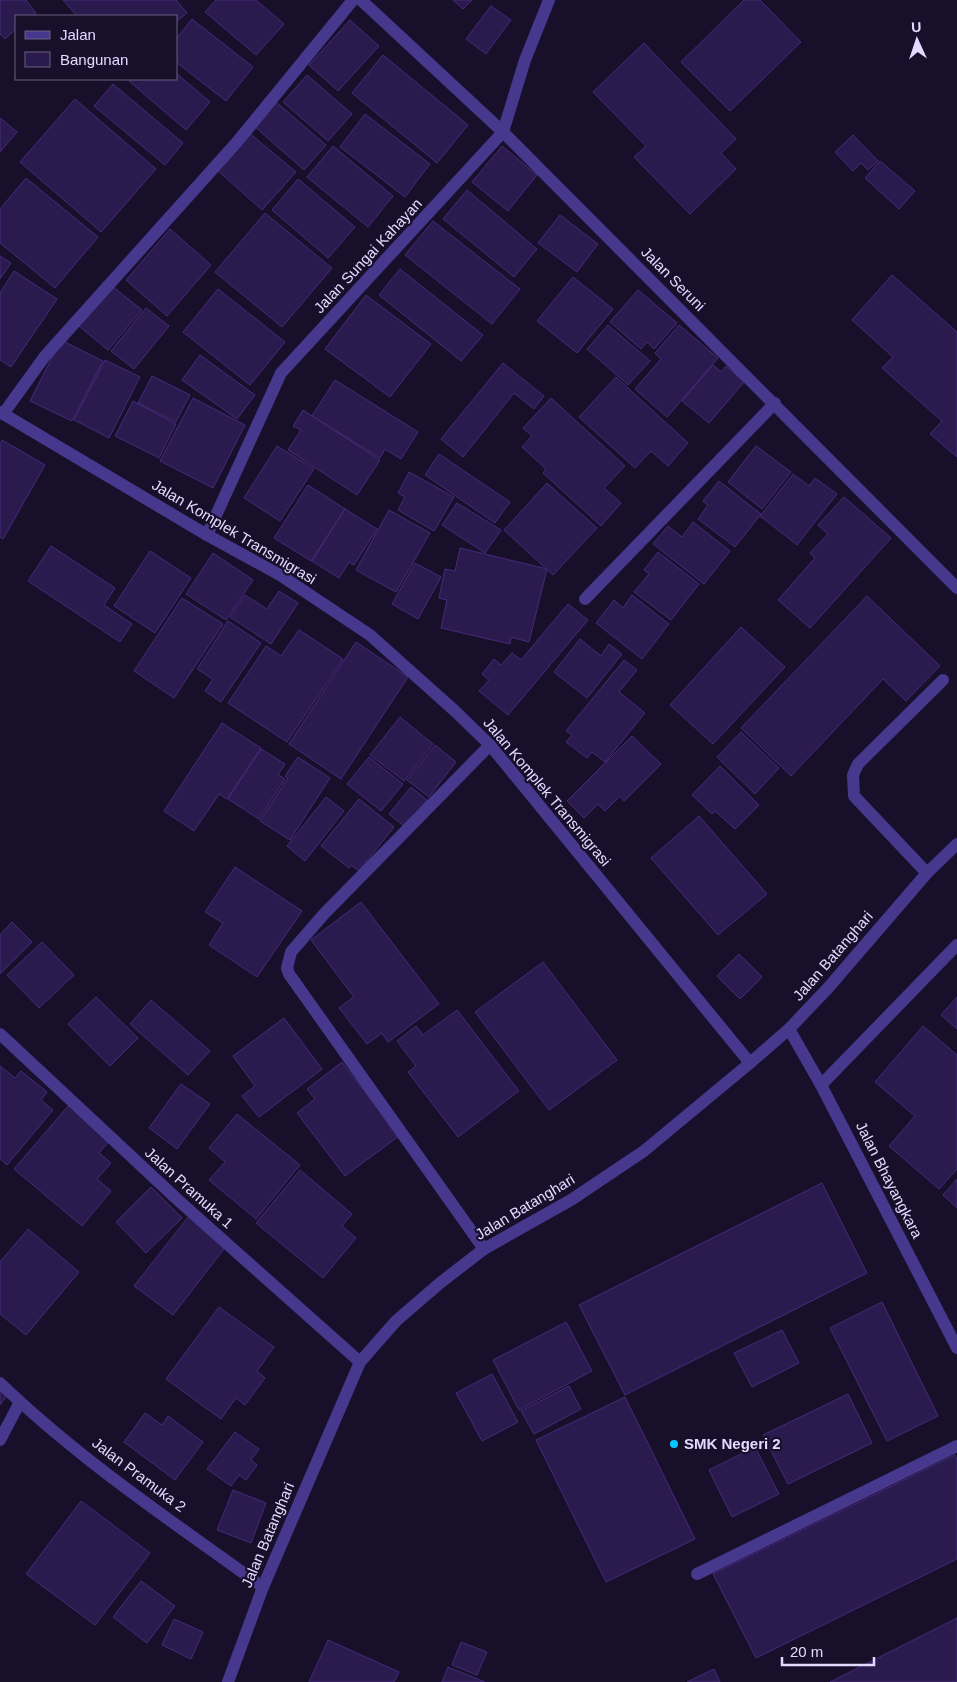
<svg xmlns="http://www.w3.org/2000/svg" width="957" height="1682" font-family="Arial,sans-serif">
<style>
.building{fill:#2b1a4d;stroke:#452b7a}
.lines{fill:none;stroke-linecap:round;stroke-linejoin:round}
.minor{stroke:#46388d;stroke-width:12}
.poi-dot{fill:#06c7ff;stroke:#180f2b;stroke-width:2}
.labels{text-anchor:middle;stroke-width:4.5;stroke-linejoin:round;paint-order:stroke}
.street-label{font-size:15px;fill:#e3daff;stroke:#180f2b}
.poi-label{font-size:15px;font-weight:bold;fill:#e3daff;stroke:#180f2b;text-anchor:start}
</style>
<rect width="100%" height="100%" fill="#180f2b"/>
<g class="building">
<path d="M0 0H26L36 13 32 16H16V29L5 39 0 34Z"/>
<path d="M63 0H176L187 13 176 22V16H77Z"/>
<path d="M216 0H256L284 24 256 55 205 12Z"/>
<path d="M453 0H472L463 9Z"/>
<path d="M744 0H760L801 42 730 111 681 62Z"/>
<path d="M491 6 511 20 486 54 466 39Z"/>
<path d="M192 19 253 67 226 101 176 62V39Z"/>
<path d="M350 20 379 46 338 91 309 65Z"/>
<path d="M644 43 736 139 721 153 736 169 690 214 634 157 646 146 593 92Z"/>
<path d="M383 55 468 125 437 163 352 93Z"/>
<path d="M176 73 210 102 186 130 129 81 131 79H176Z"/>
<path d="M307 75 352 114 328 141 283 102Z"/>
<path d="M113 84 183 143 165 165 94 106Z"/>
<path d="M75 99 156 169 101 232 20 162Z"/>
<path d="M276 102 326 145 304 170 254 126Z"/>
<path d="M365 114 430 164 405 197 340 147Z"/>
<path d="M0 118 17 132 0 152Z"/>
<path d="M248 132 296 172 262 210 216 169Z"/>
<path d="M853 135 878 161 868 170 861 163 853 171 835 152Z"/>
<path d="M333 146 393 196 368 227 307 177Z"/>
<path d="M502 146 537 175 508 211 472 182Z"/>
<path d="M880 161 915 191 899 209 865 178Z"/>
<path d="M26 178 98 237 55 288 0 243V209Z"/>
<path d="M298 179 355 227 328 258 272 210Z"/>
<path d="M467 190 537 249 514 277 443 219Z"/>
<path d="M265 213 332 268 282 327 215 272Z"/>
<path d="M560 215 598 244 577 272 538 243Z"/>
<path d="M433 221 520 289 492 324 405 255Z"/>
<path d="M170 229 211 265 167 316 126 280Z"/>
<path d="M0 256 11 263 0 279Z"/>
<path d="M400 269 483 335 461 361 379 295Z"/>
<path d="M14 271 57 299 11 367 0 360V293Z"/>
<path d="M892 275 957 332V457L930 434 942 421 882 368 893 357 852 320Z"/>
<path d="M573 277 613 309 577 353 537 321Z"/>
<path d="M112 286 142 310 108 350 79 326Z"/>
<path d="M218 289 285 342 250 385 183 332Z"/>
<path d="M638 290 677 323 654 349 647 342 641 349 610 322Z"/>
<path d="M366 295 431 344 390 397 325 349Z"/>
<path d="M146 308 169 326 134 369 111 351Z"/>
<path d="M608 325 650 361 628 385 587 349Z"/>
<path d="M679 325 718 358 667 417 635 389 661 359 655 353Z"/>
<path d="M61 340 103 361 72 421 30 401Z"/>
<path d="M200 355 255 395 237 419 182 380Z"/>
<path d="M105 360 140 377 109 438 74 420Z"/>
<path d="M503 363 544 396 534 409 514 393 463 457 441 439Z"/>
<path d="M713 365 721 372 726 366 744 382 709 423 682 401Z"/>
<path d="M152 376 190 395 176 422 138 403Z"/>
<path d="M616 377 688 443 668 466 651 451 635 468 579 417Z"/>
<path d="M335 380 418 432 401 459 385 449 380 458 312 416Z"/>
<path d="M193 398 245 425 213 488 160 461Z"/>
<path d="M551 398 625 466 604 488 621 503 601 526 543 473 546 469 522 447 532 436 523 428Z"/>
<path d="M133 401 176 424 159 458 115 436Z"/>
<path d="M303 410 380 460 357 495 288 450 301 430 293 426Z"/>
<path d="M2 440 45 465 3 539 0 537V444Z"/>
<path d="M277 446 314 469 280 521 244 498Z"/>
<path d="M756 446 791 472 762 509 728 482Z"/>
<path d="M439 454 510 502 495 523 425 475Z"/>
<path d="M409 472 454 497 434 531 398 510 405 497 398 493Z"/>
<path d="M793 474 809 486 815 478 837 494 797 545 760 516Z"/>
<path d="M719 481 761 514 735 547 698 519 708 505 703 501Z"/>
<path d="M547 483 597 528 553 575 504 530Z"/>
<path d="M308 485 345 509 311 561 274 538Z"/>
<path d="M844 497 891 538 810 628 778 600 815 558 810 553 828 534 818 525Z"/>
<path d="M457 503 501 530 485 553 442 525Z"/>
<path d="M345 509 377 529 354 565 349 562 339 578 312 561Z"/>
<path d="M389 510 430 533 396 592 356 570Z"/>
<path d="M693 522 730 551 704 584 653 544 668 526 682 537Z"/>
<path d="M51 546 115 588 104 605 132 624 120 642 28 581Z"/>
<path d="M460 548 547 569 529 642 511 637 510 644 441 628 447 600 439 598 445 569 455 571Z"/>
<path d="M150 551 191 578 155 633 114 606Z"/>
<path d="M658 552 699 584 671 620 634 592 649 574 644 570Z"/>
<path d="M213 553 253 580 226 620 186 594Z"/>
<path d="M415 563 441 577 418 619 392 604Z"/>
<path d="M279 591 298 603 271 644 230 617 245 595 267 609Z"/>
<path d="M632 595 669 624 642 659 596 623 614 600 623 608Z"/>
<path d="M867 596 940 666 906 701 883 679 791 776 741 728Z"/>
<path d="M182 598 223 624 174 698 134 671Z"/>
<path d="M568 604 588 620 508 715 479 691 489 680 482 674 494 659 501 665 512 653 521 660Z"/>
<path d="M228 621 261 643 221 702 205 691 213 679 197 669Z"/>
<path d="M741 627 785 667 713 744 670 705Z"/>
<path d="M299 630 343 659 287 742 228 703 266 646 281 656Z"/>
<path d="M580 639 601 656 609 644 622 654 587 698 554 672Z"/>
<path d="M356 642 408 677 341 779 289 744Z"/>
<path d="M624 660 637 670 619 692 645 713 605 762 592 752 587 758 566 742 572 735 566 731Z"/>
<path d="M400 717 433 744 404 781 370 755Z"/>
<path d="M222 723 261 748 227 799 219 794 194 831 164 811Z"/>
<path d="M741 732 779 768 755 794 717 757Z"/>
<path d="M632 736 661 764 624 801 620 796 605 811 598 804 584 818 567 801Z"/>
<path d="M435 745 456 762 429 797 407 780Z"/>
<path d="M261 749 285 764 278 775 285 779 259 819 228 799Z"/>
<path d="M298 757 330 778 290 840 260 821 288 778 285 776Z"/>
<path d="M369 757 403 784 381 811 347 784Z"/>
<path d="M720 766 759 805 735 829 715 811 712 814 692 795Z"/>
<path d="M411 787 427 800 405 827 389 814Z"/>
<path d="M326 797 344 811 305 861 287 846Z"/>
<path d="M359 799 394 827 359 871 351 865 349 868 321 846Z"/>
<path d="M699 816 767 894 718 935 651 858Z"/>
<path d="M235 867 302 911 257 977 209 945 223 923 205 912Z"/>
<path d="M361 902 439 1004 388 1042 382 1033 367 1044 339 1008 354 997 311 940Z"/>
<path d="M12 922 32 942 0 974V935Z"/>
<path d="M42 942 74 975 39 1008 7 975Z"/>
<path d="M739 954 762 977 740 999 717 976Z"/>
<path d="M543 962 617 1060 549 1110 475 1012Z"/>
<path d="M96 997 138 1038 110 1066 68 1024Z"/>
<path d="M957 997V1029L941 1015Z"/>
<path d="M151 1000 210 1051 188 1075 130 1024Z"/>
<path d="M457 1010 519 1091 458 1137 408 1072 416 1066 397 1041 416 1026 423 1035Z"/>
<path d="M284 1018 322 1069 259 1117 242 1096 255 1086 233 1056Z"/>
<path d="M923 1026 957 1055V1169L939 1189 889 1146 915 1116 875 1082Z"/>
<path d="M342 1062 399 1136 345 1176 297 1113 315 1099 307 1089Z"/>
<path d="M0 1066 15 1078 21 1071 47 1092 41 1100 53 1110 7 1165 0 1159Z"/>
<path d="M181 1084 210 1104 177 1149 149 1128Z"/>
<path d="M69 1105 111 1139 99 1153 111 1163 97 1179 111 1191 82 1226 14 1169Z"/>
<path d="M237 1114 300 1165 256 1219 209 1180 225 1162 209 1148Z"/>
<path d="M300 1170 352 1214 342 1226 356 1238 323 1278 256 1223Z"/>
<path d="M957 1179V1208L943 1195Z"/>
<path d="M822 1183 867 1273 625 1395 579 1305Z"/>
<path d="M151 1187 182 1218 146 1253 116 1222Z"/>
<path d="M189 1216 227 1245 173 1315 134 1286Z"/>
<path d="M28 1229 79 1272 26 1335 0 1314V1262Z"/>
<path d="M882 1302 938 1416 887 1441 830 1328Z"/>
<path d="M219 1307 274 1347 257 1371 265 1378 245 1405 236 1398 221 1419 166 1379Z"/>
<path d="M566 1322 592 1371 519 1410 493 1360Z"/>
<path d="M782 1330 799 1363 752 1387 734 1353Z"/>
<path d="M492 1374 518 1422 482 1441 456 1393Z"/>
<path d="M569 1386 581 1409 534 1434 521 1411Z"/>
<path d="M0 1390 7 1395 0 1405Z"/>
<path d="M848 1394 872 1443 788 1484 763 1435Z"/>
<path d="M625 1397 695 1539 606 1582 536 1440Z"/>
<path d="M145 1413 162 1425 168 1416 203 1442 175 1480 124 1442Z"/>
<path d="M235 1432 259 1449 251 1460 257 1465 246 1480 239 1475 231 1486 207 1469Z"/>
<path d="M755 1447 779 1494 732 1517 709 1470Z"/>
<path d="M955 1455 957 1459V1559L756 1658 713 1574Z"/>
<path d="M233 1490 266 1503 251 1543 217 1530Z"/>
<path d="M81 1501 150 1553 95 1625 26 1574Z"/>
<path d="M141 1581 175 1606 147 1643 113 1617Z"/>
<path d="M957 1618V1682H830Z"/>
<path d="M174 1619 203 1632 191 1659 162 1645Z"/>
<path d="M328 1640 399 1672 394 1682H309Z"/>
<path d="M461 1642 487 1652 477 1675 452 1665Z"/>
<path d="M448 1667 485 1682H442Z"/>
<path d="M714 1669 720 1682H687Z"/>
</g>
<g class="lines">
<g class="minor">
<path d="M361 0 503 132 957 588"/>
<path d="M0 412 207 535 280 575 370 635 456 712 490 745 750 1063"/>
<path d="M3 414 45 356 237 142 353 0"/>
<path d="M207 535 281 373 503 132 525 60 549 0"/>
<path d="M585 599 775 403"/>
<path d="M927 873 854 796 853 775 858 764 943 680"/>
<path d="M789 1029 821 1085 957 1348"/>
<path d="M0 1034 179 1201 360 1362"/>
<path d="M821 1085 957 945"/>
<path d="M484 1249 289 974 287 968 291 952 324 914 490 745"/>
<path d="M0 1383C80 1460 173 1522 263 1587"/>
<path d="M0 1440 20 1402"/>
<path d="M697 1574 957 1446"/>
<path d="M228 1682 263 1587 360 1362 396 1321 440 1283 484 1249 571 1200 644 1151 750 1063 789 1029 828 988 927 873 957 844"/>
</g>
</g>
<circle class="poi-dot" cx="674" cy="1444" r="5"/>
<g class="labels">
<g class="street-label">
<text transform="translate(368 256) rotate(-47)" y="5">Jalan Sungai Kahayan</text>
<text transform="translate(673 279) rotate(45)" y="5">Jalan Seruni</text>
<text transform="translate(234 532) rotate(31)" y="5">Jalan Komplek Transmigrasi</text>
<text transform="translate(547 792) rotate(50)" y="5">Jalan Komplek Transmigrasi</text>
<text transform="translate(833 956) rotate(-49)" y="5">Jalan Batanghari</text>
<text transform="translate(889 1180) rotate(63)" y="5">Jalan Bhayangkara</text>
<text transform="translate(189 1188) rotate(42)" y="5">Jalan Pramuka 1</text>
<text transform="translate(525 1207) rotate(-31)" y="5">Jalan Batanghari</text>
<text transform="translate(139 1475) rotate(37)" y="5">Jalan Pramuka 2</text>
<text transform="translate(268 1535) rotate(-67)" y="5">Jalan Batanghari</text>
</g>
<g class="poi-label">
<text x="684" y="1449">SMK Negeri 2</text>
</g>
</g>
<rect x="15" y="15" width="162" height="65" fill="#180f2b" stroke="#696080"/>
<rect x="25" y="31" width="25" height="8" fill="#46388d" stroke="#696080"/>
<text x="60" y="40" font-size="15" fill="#e3daff">Jalan</text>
<rect x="25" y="52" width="25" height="15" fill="#2b1a4d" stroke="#696080"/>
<text x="60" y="65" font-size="15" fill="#e3daff">Bangunan</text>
<g transform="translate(917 40) rotate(357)" stroke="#180f2b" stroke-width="4" paint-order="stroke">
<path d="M0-4L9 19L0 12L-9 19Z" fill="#e3daff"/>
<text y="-8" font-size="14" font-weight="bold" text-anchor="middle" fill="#e3daff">U</text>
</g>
<path d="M782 1657v8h92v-8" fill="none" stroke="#e3daff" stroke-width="2.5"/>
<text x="790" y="1657" font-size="15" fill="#e3daff" stroke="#180f2b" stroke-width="4" paint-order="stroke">20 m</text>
</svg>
